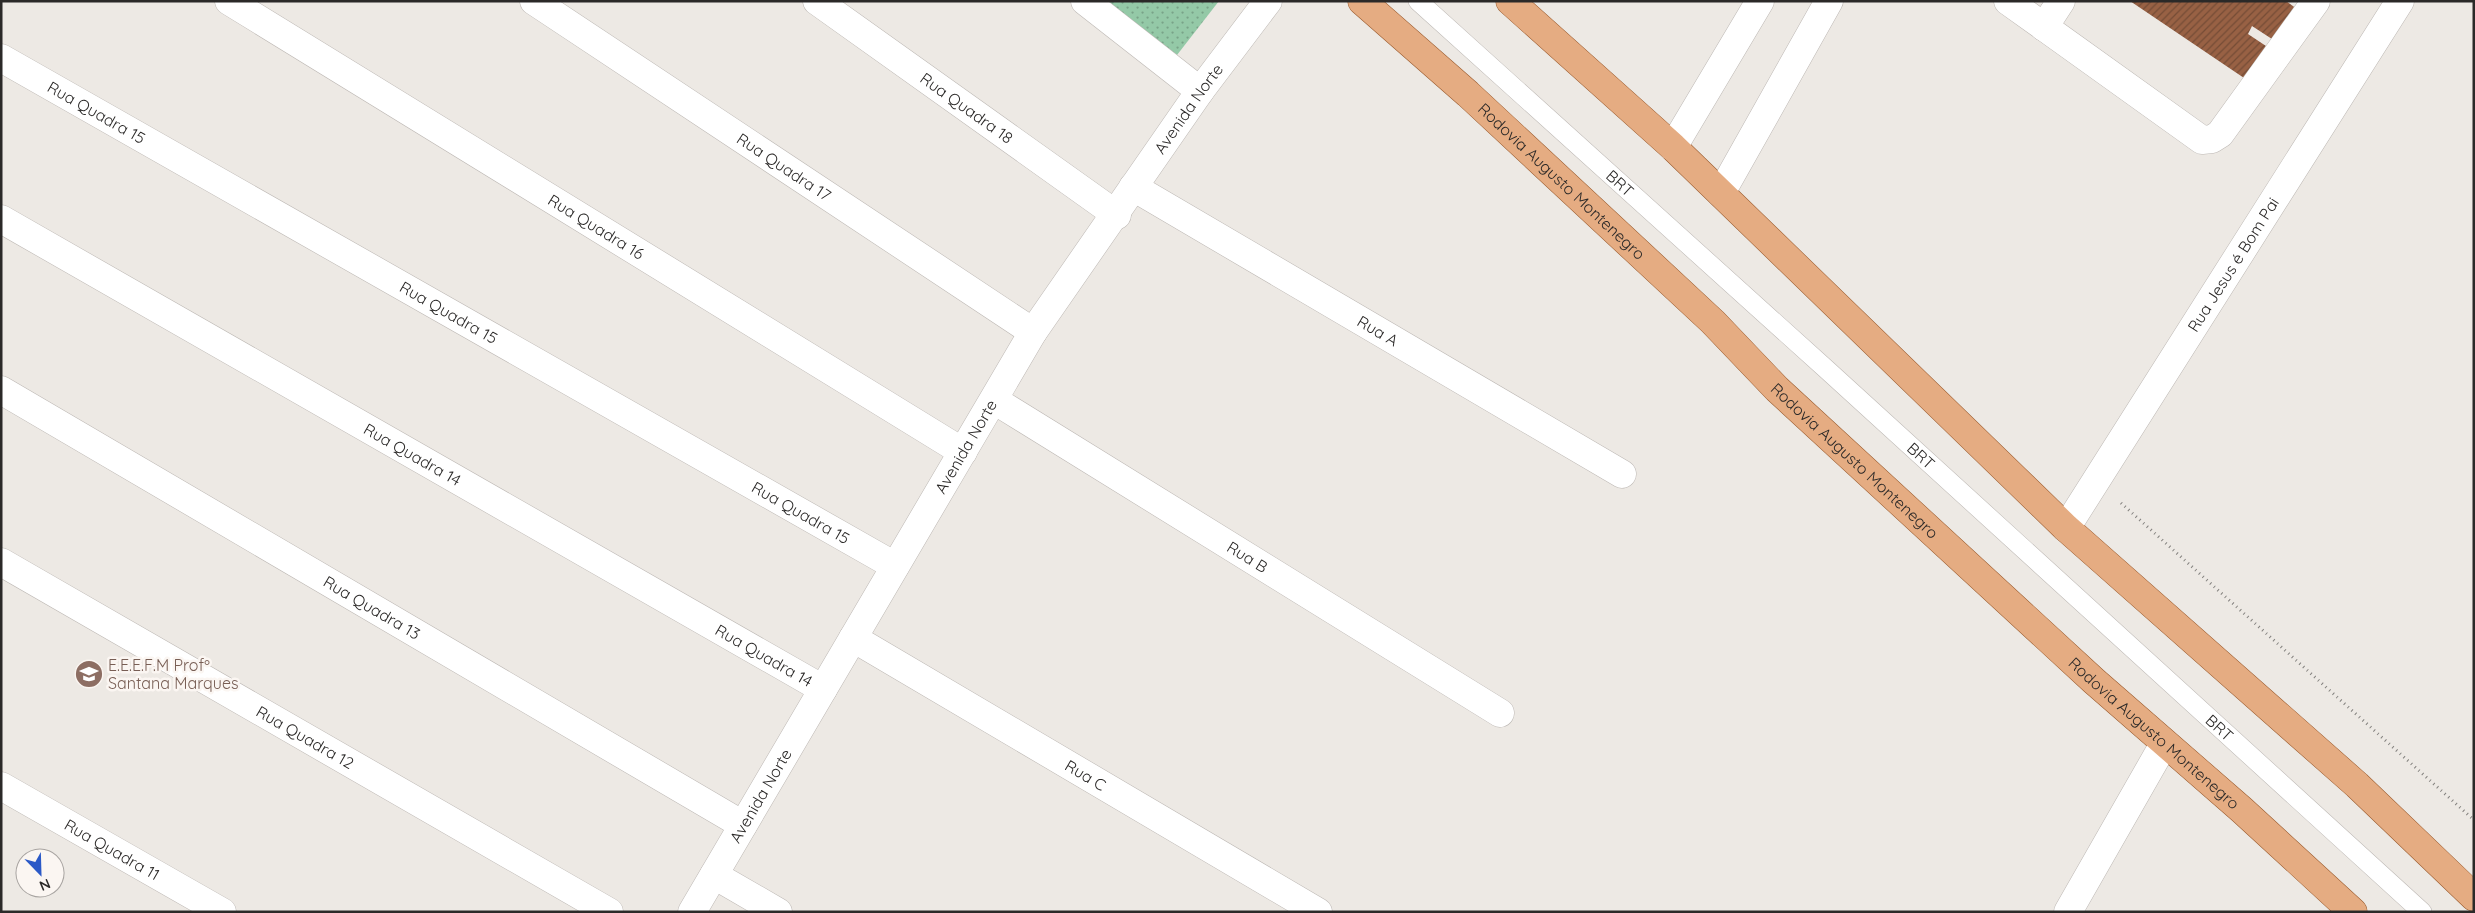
<svg xmlns="http://www.w3.org/2000/svg" width="2475" height="913" font-family="Quicksand,sans-serif">
<style>
.grass{fill:url(#grass-dots)}
.building{fill:url(#building-hatch)}
.lines{fill:none;stroke-linecap:round;stroke-linejoin:round}
.lane-casing{stroke:#bdb8b4;stroke-width:20}
.street-casing{stroke:#bdb8b4;stroke-width:29}
.primary-casing{stroke:#995a2d;stroke-width:29}
.path{stroke:#84827f;stroke-width:3;stroke-dasharray:1 4;stroke-linecap:butt}
.lane{stroke:#fff;stroke-width:19}
.street{stroke:#fff;stroke-width:28}
.primary{stroke:#e5ac82;stroke-width:28}
.labels{text-anchor:middle;stroke-width:5;stroke-linejoin:round;paint-order:stroke}
.street-label{font-size:16px;fill:#2b2928;stroke:#fbf6f2}
.education-label{font-size:16px;fill:#785e54;stroke:#fbf6f2;text-anchor:start}
</style>
<defs>
<pattern id="grass-dots" width="8" height="8" patternUnits="userSpaceOnUse" patternTransform="scale(1.25)"><rect width="8" height="8" fill="#94c9a7"/><path d="M2 2h.1M6 6h.1" fill="none" stroke="#79a388" stroke-width="1.8" stroke-linecap="round"/></pattern>
<pattern id="building-hatch" width="6" height="6" patternUnits="userSpaceOnUse" patternTransform="scale(1.25)"><rect width="6" height="6" fill="#986144"/><path d="M-1 1l2-2M0 6l6-6M5 7l2-2" fill="none" stroke="#754c36"/></pattern>
</defs>
<rect width="100%" height="100%" fill="#ede9e4"/>
<path class="grass" d="M1107 1H1219L1177 55Z"/>
<path class="building" d="M2130 1H2286L2297 9 2275 41 2252 26 2248 34 2269 48 2247 80Z"/>
<g class="lines">
<defs>
<g id="lane">
<path id="s1" d="M1418 1 1825 368 2422 912"/>
</g>
<g id="street">
<path id="s2" d="M229 1 963 452"/>
<path id="s3" d="M534 1 1033 332"/>
<path id="s4" d="M817 1 1117 215"/>
<path d="M1085 1 1200 91"/>
<path d="M2008 1 2202 140 2212 139 2220 134 2316 1"/>
<path d="M2044 27 2061 1"/>
<path id="s5" d="M1 58 895 566"/>
<path d="M1673 147 1760 1"/>
<path id="s6" d="M1133 187 1622 474"/>
<path d="M1721 193 1829 1"/>
<path id="s7" d="M1 219 823 689"/>
<path id="s8" d="M1 390 743 825"/>
<path id="s9" d="M994 400 1500 713"/>
<path id="s10" d="M2066 528 2400 1"/>
<path id="s11" d="M1 562 609 912"/>
<path id="s12" d="M853 638 1318 912"/>
<path id="s13" d="M1 786 222 912"/>
<path d="M714 875 778 912"/>
<path id="s14" d="M692 912 1033 332 1200 91 1268 1"/>
<path d="M2068 912 2164 744"/>
</g>
<g id="primary">
<path id="s15" d="M1362 1 1468 94 1713 322 1777 389 2094 681 2242 810 2353 912"/>
<path d="M1510 1 1673 147 2066 528 2357 785 2474 897"/>
</g>
</defs>
<use href="#lane" class="lane-casing"/>
<use href="#street" class="street-casing"/>
<use href="#primary" class="primary-casing"/>
<path class="path" d="M2121 503 2474 820"/>
<use href="#lane" class="lane"/>
<use href="#street" class="street"/>
<use href="#primary" class="primary"/>
</g>
<defs>
<symbol id="school-disc" viewBox="-11 -11 22 22"><circle r="9.5" fill="#8d6e63" stroke="#fbf6f2"/><path d="M0-5L7-2L0 1L-7-2ZM-4 1L0 2.5L4 1V4Q0 6-4 4Z" fill="#fff"/></symbol>
</defs>
<g fill-rule="evenodd">
<use href="#school-disc" x="73" y="658" width="32" height="32"/>
</g>
<g class="labels">
<g class="street-label">
<text dy="6" stroke="none"><textPath href="#s4" startOffset="184">Rua Quadra 18</textPath></text>
<text dy="6" stroke="none"><textPath href="#s14" startOffset="945">Avenida Norte</textPath></text>
<text dy="6" stroke="none"><textPath href="#s5" startOffset="110">Rua Quadra 15</textPath></text>
<text dy="6" stroke="none"><textPath href="#s3" startOffset="300">Rua Quadra 17</textPath></text>
<text dy="6" stroke="none"><textPath href="#s15" startOffset="269">Rodovia Augusto Montenegro</textPath></text>
<text dy="6" stroke="none"><textPath href="#s1" startOffset="272">BRT</textPath></text>
<text dy="6" stroke="none"><textPath href="#s2" startOffset="431">Rua Quadra 16</textPath></text>
<text dy="6" stroke="none"><textPath href="#s10" startOffset="312">Rua Jesus é Bom Pai</textPath></text>
<text dy="6" stroke="none"><textPath href="#s5" startOffset="515">Rua Quadra 15</textPath></text>
<text dy="6" stroke="none"><textPath href="#s6" startOffset="284">Rua A</textPath></text>
<text dy="6" stroke="none"><textPath href="#s14" startOffset="540">Avenida Norte</textPath></text>
<text dy="6" stroke="none"><textPath href="#s7" startOffset="474">Rua Quadra 14</textPath></text>
<text dy="6" stroke="none"><textPath href="#s1" startOffset="678">BRT</textPath></text>
<text dy="6" stroke="none"><textPath href="#s15" startOffset="674">Rodovia Augusto Montenegro</textPath></text>
<text dy="6" stroke="none"><textPath href="#s5" startOffset="920">Rua Quadra 15</textPath></text>
<text dy="6" stroke="none"><textPath href="#s9" startOffset="298">Rua B</textPath></text>
<text dy="6" stroke="none"><textPath href="#s8" startOffset="430">Rua Quadra 13</textPath></text>
<text dy="6" stroke="none"><textPath href="#s7" startOffset="879">Rua Quadra 14</textPath></text>
<text dy="6" stroke="none"><textPath href="#s1" startOffset="1082">BRT</textPath></text>
<text dy="6" stroke="none"><textPath href="#s15" startOffset="1079">Rodovia Augusto Montenegro</textPath></text>
<text dy="6" stroke="none"><textPath href="#s11" startOffset="351">Rua Quadra 12</textPath></text>
<text dy="6" stroke="none"><textPath href="#s12" startOffset="270">Rua C</textPath></text>
<text dy="6" stroke="none"><textPath href="#s14" startOffset="135">Avenida Norte</textPath></text>
<text dy="6" stroke="none"><textPath href="#s13" startOffset="128">Rua Quadra 11</textPath></text>
</g>
<g class="education-label">
<text x="108" y="671">E.E.E.F.M Profº<tspan x="108" dy="18">Santana Marques</tspan></text>
</g>
</g>
<rect width="2475" height="913" fill="none" stroke="#2b2928" stroke-width="5"/>
<g transform="translate(40 873) rotate(157)"><circle r="24" fill="#fbf6f2" stroke="#a8a4a1"/>
<path d="M0-4L9 19L0 12L-9 19Z" fill="#2b59c7"/>
<text y="-8" font-size="14" font-weight="bold" text-anchor="middle" fill="#2b2928">N</text>
</g>
</svg>
